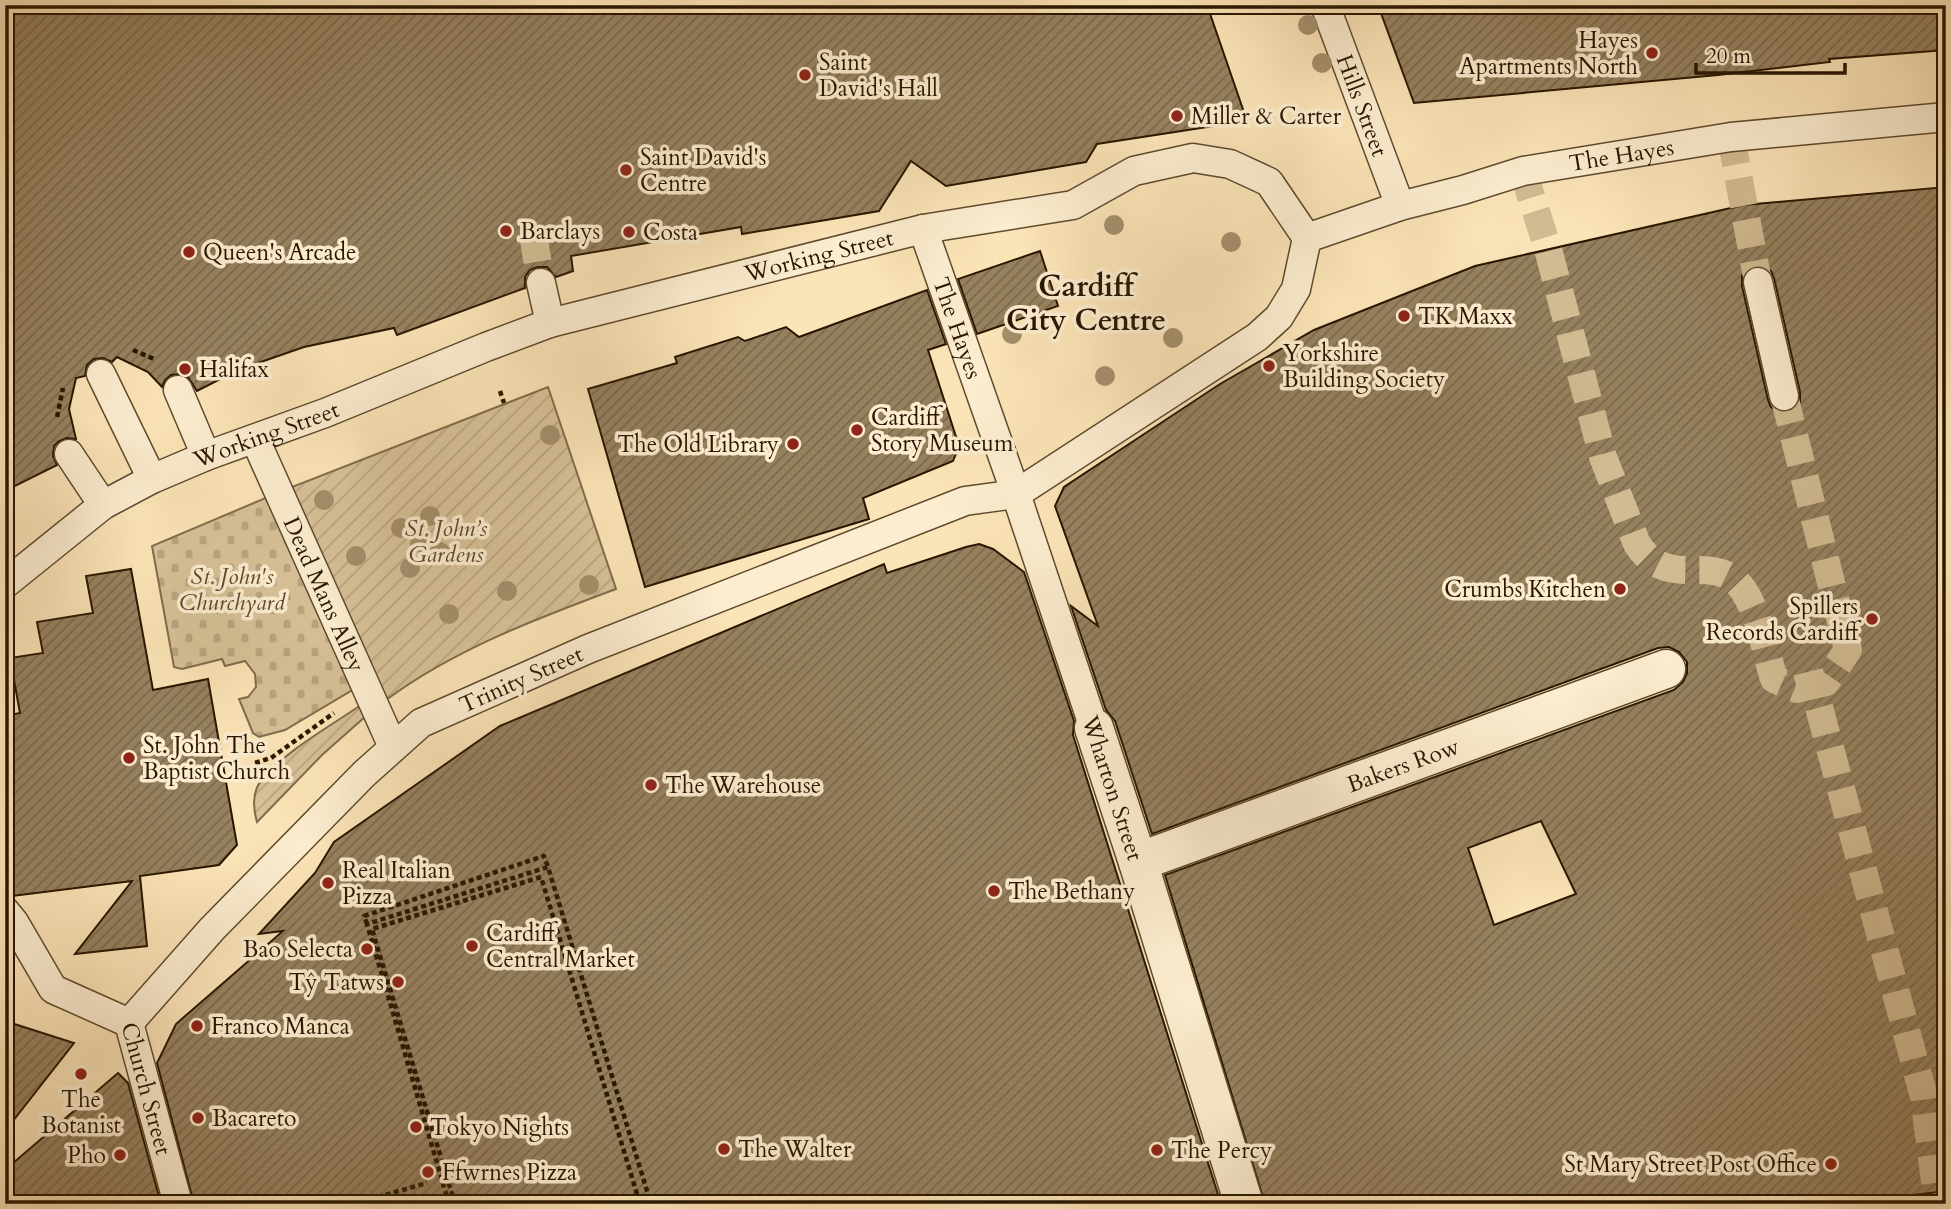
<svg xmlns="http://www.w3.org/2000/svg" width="1951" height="1209" font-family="Cardo,serif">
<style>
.cemetery{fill:url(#cemetery-stones);stroke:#806c4c;stroke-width:2}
.garden{fill:url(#garden-furrows);stroke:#806c4c;stroke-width:2}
.building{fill:url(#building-hatch);stroke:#291600;stroke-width:2;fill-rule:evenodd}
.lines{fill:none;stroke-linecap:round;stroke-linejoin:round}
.pedestrian-tunnel{stroke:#d1bb92;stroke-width:28;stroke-dasharray:28 14;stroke-linecap:butt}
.pedestrian-casing{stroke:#5e4a2e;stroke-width:31}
.minor-casing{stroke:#5e4a2e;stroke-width:41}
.path{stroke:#291600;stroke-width:4.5;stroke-dasharray:5 3.5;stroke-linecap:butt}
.pedestrian{stroke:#fcedd0;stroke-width:28}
.minor{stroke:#fcedd0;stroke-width:38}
.path-bridge{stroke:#291600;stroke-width:4.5;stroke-dasharray:5 3.5;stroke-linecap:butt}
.tree{fill:#a48f6c}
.poi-dot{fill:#8f2418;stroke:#fcedd0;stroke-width:2.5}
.labels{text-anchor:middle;stroke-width:7;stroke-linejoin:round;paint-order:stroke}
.poi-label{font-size:23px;fill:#291600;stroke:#fcedd0;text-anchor:start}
.street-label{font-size:23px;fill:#291600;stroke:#fcedd0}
.park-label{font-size:23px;font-style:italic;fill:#5d492e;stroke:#fcedd0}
.district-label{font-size:30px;font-weight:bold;fill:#291600;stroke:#fcedd0}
</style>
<defs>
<pattern id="cemetery-stones" width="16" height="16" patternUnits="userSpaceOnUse" patternTransform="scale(1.75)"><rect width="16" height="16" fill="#d7c198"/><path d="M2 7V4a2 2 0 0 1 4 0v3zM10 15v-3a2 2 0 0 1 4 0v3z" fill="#b9a581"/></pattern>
<pattern id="garden-furrows" width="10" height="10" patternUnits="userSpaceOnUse" patternTransform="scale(1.75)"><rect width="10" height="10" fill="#d7c198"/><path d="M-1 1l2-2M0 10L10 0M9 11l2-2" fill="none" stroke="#b9a581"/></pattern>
<pattern id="building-hatch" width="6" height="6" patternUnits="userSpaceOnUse" patternTransform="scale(1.75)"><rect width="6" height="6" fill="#96815f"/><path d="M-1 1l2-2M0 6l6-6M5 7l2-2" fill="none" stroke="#7a694c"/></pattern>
</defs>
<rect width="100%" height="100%" fill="#fbe4b7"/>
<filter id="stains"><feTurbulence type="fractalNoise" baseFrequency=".00286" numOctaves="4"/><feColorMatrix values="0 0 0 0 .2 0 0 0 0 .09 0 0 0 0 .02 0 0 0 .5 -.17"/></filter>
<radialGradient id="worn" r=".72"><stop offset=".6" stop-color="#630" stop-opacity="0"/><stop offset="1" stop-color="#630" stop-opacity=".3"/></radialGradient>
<path class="cemetery" d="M268 497 354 689 285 730 259 737 253 733 239 699 248 697 256 687 255 674 245 661 225 666 222 659 182 669 174 667 152 546Z"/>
<g class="garden">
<path d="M548 387 616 589C536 619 455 649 386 700L292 487Z"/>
<path d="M361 705 366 716 322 755 257 822C253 809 252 792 261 781 285 751 329 727 361 705Z"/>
</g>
<g class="building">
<path d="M5 5H1207L1247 121 1097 144 1086 162 946 186 911 161 879 211 742 234 741 227 571 256 573 271 556 277 547 267H537L530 270 525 277V288L397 335 394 328 304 347 238 370 197 391 188 377 181 374 171 375 165 380 162 387 148 372 117 357 112 362 103 358 94 359 87 365 85 376 76 378 69 409 76 439 67 438 59 441 54 446 53 456 57 465 5 491Z"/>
<path d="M1378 5H1946V50L1829 59 1830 62 1718 75 1414 103Z"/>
<path d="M1946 187V1191L1841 1204H1265L1165 875 1674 690 1683 682 1687 673V662L1679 652 1669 647 1658 648 1152 834 1115 721 1106 710 1071 606 1098 626 1055 506 1064 487 1220 384 1314 330 1475 266 1744 205ZM1754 266H1764L1771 271 1774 278 1800 392V402L1795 409 1788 412H1778L1771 407 1768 400 1742 286V276L1747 269ZM1541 821 1576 894 1494 925 1468 848Z"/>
<path d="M1040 251 1058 306 977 334 958 279Z"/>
<path d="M927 290 946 344 928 350 959 446 953 461 863 498 869 519 645 587 588 389 677 363 675 357 738 337 745 341 786 327 799 337Z"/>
<path d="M979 544 993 549 1024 572 1074 721 1073 735 1221 1204H194L157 1063 176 1024 283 931 259 934 315 873 334 842 500 726 884 564 887 573 966 547Z"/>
<path d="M131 569 153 690 208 679 237 845 219 865 140 876 147 946 75 954 132 881 12 896 5 895V854L14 853 5 801V716L20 713 10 658 43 653 37 622 93 613 86 576Z"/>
<path d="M5 1021 74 1043 5 1131Z"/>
<path d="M118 1073 128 1083 161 1204H5V1170Z"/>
</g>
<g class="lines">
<g class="pedestrian-tunnel">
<path d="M1731 137 1758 282"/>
<path d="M1523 171 1548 249 1603 457 1637 544C1671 595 1714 547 1744 591 1759 614 1766 653 1774 679L1797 689 1813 685 1924 1097 1938 1204"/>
<path d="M533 234 541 283"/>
<path d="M1784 396 1848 650 1826 682 1813 685"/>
</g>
<defs>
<g id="pedestrian">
<path id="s1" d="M1325 5 1400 206"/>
<path id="s2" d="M923 229 1016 494 1094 728"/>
<path id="s3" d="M1307 238 1400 206 1463 190 1523 171 1731 137 1946 117"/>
<path d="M1758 282 1784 396"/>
<path d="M541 283 550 323"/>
<path d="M101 374 152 479"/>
<path d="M178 390 206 456"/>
<path id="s4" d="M255 439 393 747"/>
<path d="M69 454 103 505"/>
<path id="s5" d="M5 584 103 505 152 479 206 456 325 413 486 347 550 323 923 229 1073 205 1134 171 1193 158 1230 164 1269 182 1307 238 1296 289 1279 317 1257 337 1016 494 965 501 588 649 421 723 364 774 212 929 129 1023"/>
<path id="s6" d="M5 911 14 922 53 989 129 1023 178 1204"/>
</g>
<g id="minor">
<path d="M1094 728 1138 862 1244 1204"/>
<path id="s7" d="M1138 862 1666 669"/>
</g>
</defs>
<use href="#pedestrian" class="pedestrian-casing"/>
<use href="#minor" class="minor-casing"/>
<g class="path">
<path d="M133 350 154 359"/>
<path d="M500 391 504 403"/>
<path d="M57 417 63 388"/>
<path d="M255 763 271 758 334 713"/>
<path d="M367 924 364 916 544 856 548 867"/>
<path d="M353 1204 427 1183"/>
<path d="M455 1204 372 929 541 877 640 1204"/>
</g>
<use href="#pedestrian" class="pedestrian"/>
<use href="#minor" class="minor"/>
<path class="path-bridge" d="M449 1204 367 924 548 867 651 1204"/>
</g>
<g class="tree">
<circle cx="1308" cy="25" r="10"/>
<circle cx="1322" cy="63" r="10"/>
<circle cx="1114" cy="225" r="10"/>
<circle cx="1231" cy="242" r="10"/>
<circle cx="1012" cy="334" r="10"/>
<circle cx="1173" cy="338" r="10"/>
<circle cx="1105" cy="376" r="10"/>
<circle cx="550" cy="435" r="10"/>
<circle cx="324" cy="500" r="10"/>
<circle cx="430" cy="516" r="10"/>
<circle cx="401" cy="528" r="10"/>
<circle cx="420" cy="543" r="10"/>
<circle cx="440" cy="552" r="10"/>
<circle cx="356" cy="556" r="10"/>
<circle cx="410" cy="568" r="10"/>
<circle cx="589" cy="585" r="10"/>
<circle cx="507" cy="591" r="10"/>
<circle cx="449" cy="614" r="10"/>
</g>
<g class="poi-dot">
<circle cx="1652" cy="53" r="7"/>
<circle cx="805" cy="75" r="7"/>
<circle cx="1177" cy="116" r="7"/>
<circle cx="626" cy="170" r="7"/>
<circle cx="506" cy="231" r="7"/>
<circle cx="629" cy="232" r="7"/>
<circle cx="189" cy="252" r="7"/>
<circle cx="1404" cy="316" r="7"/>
<circle cx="1269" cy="366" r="7"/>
<circle cx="185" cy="369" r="7"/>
<circle cx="857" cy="430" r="7"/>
<circle cx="793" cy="444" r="7"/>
<circle cx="1620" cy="589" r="7"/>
<circle cx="1872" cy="619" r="7"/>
<circle cx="129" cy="758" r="7"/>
<circle cx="651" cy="785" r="7"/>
<circle cx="328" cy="883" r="7"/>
<circle cx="994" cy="891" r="7"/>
<circle cx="472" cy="946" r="7"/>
<circle cx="367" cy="949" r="7"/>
<circle cx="398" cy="982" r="7"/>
<circle cx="197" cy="1026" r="7"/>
<circle cx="81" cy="1074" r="7"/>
<circle cx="198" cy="1118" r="7"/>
<circle cx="416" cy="1127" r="7"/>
<circle cx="724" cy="1149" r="7"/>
<circle cx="1157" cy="1150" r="7"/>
<circle cx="120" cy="1155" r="7"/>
<circle cx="1831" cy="1164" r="7"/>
<circle cx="428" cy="1172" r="7"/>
</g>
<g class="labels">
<g class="poi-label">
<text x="1638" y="48" text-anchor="end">Hayes<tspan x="1638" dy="26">Apartments North</tspan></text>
<text x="819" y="70">Saint<tspan x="819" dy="26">David's Hall</tspan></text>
<text x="1191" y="124">Miller &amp; Carter</text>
<text x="640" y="165">Saint David's<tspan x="640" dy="26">Centre</tspan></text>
<text x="520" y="239">Barclays</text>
<text x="643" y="240">Costa</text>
<text x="203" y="260">Queen's Arcade</text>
<text x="1418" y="324">TK Maxx</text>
<text x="1283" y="361">Yorkshire<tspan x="1283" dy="26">Building Society</tspan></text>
<text x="199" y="377">Halifax</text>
<text x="871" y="425">Cardiff<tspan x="871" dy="26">Story Museum</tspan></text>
<text x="779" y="452" text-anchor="end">The Old Library</text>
<text x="1606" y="597" text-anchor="end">Crumbs Kitchen</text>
<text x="1858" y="614" text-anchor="end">Spillers<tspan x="1858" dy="26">Records Cardiff</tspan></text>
<text x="143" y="753">St. John The<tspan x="143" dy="26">Baptist Church</tspan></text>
<text x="665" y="793">The Warehouse</text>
<text x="342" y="878">Real Italian<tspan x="342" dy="26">Pizza</tspan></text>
<text x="1008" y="899">The Bethany</text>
<text x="486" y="941">Cardiff<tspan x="486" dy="26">Central Market</tspan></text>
<text x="353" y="957" text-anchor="end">Bao Selecta</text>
<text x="384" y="990" text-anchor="end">Tŷ Tatws</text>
<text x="211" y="1034">Franco Manca</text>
<text x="81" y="1107" text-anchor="middle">The<tspan x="81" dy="26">Botanist</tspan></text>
<text x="212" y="1126">Bacareto</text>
<text x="430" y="1135">Tokyo Nights</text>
<text x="738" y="1157">The Walter</text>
<text x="1171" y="1158">The Percy</text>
<text x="106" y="1163" text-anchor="end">Pho</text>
<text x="1817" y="1172" text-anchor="end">St Mary Street Post Office</text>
<text x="442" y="1180">Ffwrnes Pizza</text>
</g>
<g class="street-label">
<text dy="8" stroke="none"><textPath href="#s1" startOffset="107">Hills Street</textPath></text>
<text dy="8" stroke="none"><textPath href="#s3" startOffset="326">The Hayes</textPath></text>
<text dy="8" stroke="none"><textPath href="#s5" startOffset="886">Working Street</textPath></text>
<text dy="8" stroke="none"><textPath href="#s2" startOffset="105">The Hayes</textPath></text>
<text dy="8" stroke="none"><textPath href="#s5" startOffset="304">Working Street</textPath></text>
<text dy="8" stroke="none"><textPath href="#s4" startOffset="170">Dead Mans Alley</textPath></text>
<text transform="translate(521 679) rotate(-24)" y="8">Trinity Street</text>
<text dy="8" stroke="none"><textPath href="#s7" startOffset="282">Bakers Row</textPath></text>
<text transform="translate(1113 788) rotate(72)" y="8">Wharton Street</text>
<text dy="8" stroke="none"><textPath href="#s6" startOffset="243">Church Street</textPath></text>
</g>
<g class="park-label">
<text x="446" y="536">St. John’s<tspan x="446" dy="26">Gardens</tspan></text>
<text x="232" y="584">St. John's<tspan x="232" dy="26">Churchyard</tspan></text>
</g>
<g class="district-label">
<text x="1086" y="296">Cardiff<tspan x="1086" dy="34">City Centre</tspan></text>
</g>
</g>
<rect width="1951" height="1209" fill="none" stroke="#fbe4b7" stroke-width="28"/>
<rect x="7" y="7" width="1937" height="1195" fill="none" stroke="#291600" stroke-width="3.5"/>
<rect x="14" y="14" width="1923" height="1181" fill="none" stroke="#291600" stroke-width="2"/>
<path d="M1696 63v10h149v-10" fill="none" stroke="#291600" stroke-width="3.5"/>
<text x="1706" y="63" font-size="21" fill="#291600" stroke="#fcedd0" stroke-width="5" paint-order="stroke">20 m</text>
<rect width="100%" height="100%" filter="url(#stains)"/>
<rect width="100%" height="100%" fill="url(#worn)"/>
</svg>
